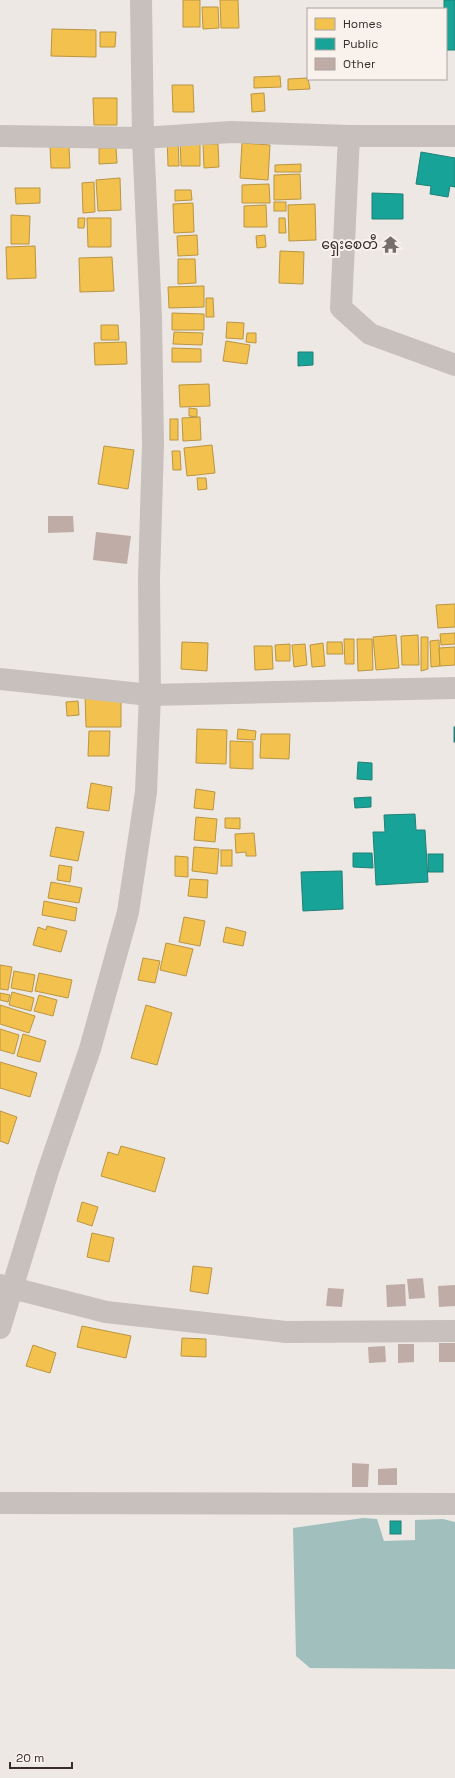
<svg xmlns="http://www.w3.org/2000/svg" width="455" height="1778" font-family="'Space Grotesk','Noto Sans Myanmar',sans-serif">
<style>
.water{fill:#a1bfbc}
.homes{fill:#f2c14e;stroke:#ba9543}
.public{fill:#17a398;stroke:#218077}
.building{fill:#c0aca6}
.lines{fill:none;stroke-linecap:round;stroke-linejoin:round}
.minor{stroke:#c7c0bc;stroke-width:22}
.labels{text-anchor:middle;stroke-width:4;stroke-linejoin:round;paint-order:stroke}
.poi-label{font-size:14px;fill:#382d2a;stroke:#f9f2ec;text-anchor:end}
</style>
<rect width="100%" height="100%" fill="#ede8e3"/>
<path class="water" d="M363 1518 377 1519 384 1541 415 1540V1520L443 1519 455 1522V1669L310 1668 296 1656 293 1528Z"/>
<g class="homes">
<rect x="183" y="0" width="17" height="27"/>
<path d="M220 0H238L239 28H221Z"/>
<path d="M202 7H218L219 28 203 29Z"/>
<path d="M52 29 96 30V57L51 56Z"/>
<path d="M100 32H116L115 47H100Z"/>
<path d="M280 76 281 87 254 88V77Z"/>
<path d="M308 78 310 89 288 90V79Z"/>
<path d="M172 85H193L194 112H173Z"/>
<path d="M264 93 265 111 252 112 251 94Z"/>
<path d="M93 98H117V125H94Z"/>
<path d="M180 136H200V166H181Z"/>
<path d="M167 137H178L179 166H168Z"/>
<path d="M242 143 270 145 268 180 240 178Z"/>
<path d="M203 144H218L219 167 204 168Z"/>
<path d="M50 147H69L70 168H51Z"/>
<path d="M99 148H116L117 163 99 164Z"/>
<path d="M301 164V172H275V165Z"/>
<path d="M300 174 301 199 274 200V175Z"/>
<path d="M120 178 121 210 98 211 96 180Z"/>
<path d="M94 182 95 212 83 213 82 183Z"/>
<path d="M269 184 270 203H242V185Z"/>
<path d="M15 188H40V203L16 204Z"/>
<path d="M175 190H191L192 200 175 201Z"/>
<rect x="274" y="202" width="12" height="9"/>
<path d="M193 203 194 232 174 233 173 204Z"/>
<path d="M315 204 316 240 289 241 288 205Z"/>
<path d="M266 205 267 227H244V206Z"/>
<path d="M11 215 30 216 29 244H11Z"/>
<path d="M78 218H85L84 228H78Z"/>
<path d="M87 218H111V247H88Z"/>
<path d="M279 218H285L286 233H279Z"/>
<path d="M197 235 198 255 178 256 177 236Z"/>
<path d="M265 235 266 247 257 248 256 236Z"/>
<path d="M35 246 36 278 7 279 6 247Z"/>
<path d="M280 251 304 252 303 284 279 283Z"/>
<path d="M112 257 114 291 80 292 79 258Z"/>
<path d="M178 259H195L196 283 178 284Z"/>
<path d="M204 286V307L169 308 168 287Z"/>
<path d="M206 298H213L214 317H206Z"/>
<path d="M172 313 204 314V330H172Z"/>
<path d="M227 322 244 323 243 339 226 338Z"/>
<path d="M101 325H118L119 340H101Z"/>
<path d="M174 332 203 333 202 345 173 344Z"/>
<path d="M247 333H256V343L246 342Z"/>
<path d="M226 341 250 345 247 364 223 361Z"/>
<path d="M126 342 127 364 95 365 94 343Z"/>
<path d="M172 348 201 349V362H172Z"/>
<path d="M209 384 210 406 180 407 179 385Z"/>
<path d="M189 408 197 409V417L189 416Z"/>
<path d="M200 417 201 440 183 441 182 418Z"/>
<rect x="170" y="419" width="8" height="21"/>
<path d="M212 445 215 473 187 476 184 448Z"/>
<path d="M104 446 134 450 128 489 98 484Z"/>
<path d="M172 451H180L181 470H173Z"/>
<path d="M197 478H206L207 489 198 490Z"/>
<path d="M455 604V627L438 628 436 605Z"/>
<path d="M455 633V644L441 645 440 634Z"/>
<path d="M396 635 399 668 376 670 373 637Z"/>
<path d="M418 635 419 665H402L401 636Z"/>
<path d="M421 637H428V669L421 671Z"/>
<path d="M344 639H354V664H345Z"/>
<path d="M357 639H372L373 670 358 671Z"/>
<path d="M439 640 440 666 431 667 430 641Z"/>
<path d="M182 642 208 643 207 671 181 669Z"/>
<path d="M327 642H342L343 654H327Z"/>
<path d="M323 643 325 666 312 667 310 645Z"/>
<path d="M290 644V661H276L275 645Z"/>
<path d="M305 644 307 665 294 667 292 645Z"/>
<path d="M254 646H272L273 669 255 670Z"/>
<path d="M455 647V665L440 666 439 648Z"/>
<path d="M121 694V727H86L85 695Z"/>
<path d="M78 701 79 715 67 716 66 702Z"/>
<path d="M197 729 227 730 226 764 196 763Z"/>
<path d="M238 729 256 731 255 740 237 739Z"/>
<path d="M89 731H110L109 756H88Z"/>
<path d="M261 734H290L289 759 260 758Z"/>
<path d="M230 741 253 742V769L230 768Z"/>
<path d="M91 783 112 787 109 811 87 808Z"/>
<path d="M196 789 215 792 213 810 194 808Z"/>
<path d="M196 817 217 819 215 842 194 840Z"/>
<path d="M225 818H240V829L225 828Z"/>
<path d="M56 827 84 832 78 861 50 856Z"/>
<path d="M254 833 256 856H246V852L236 853 235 834Z"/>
<path d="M194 847 219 849 217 874 192 871Z"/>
<rect x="221" y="850" width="11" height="16"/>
<path d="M175 856 188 857V877L175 876Z"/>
<path d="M59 865 72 867 70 882 57 880Z"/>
<path d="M190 879 208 880 207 898 188 896Z"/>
<path d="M51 882 82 888 79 903 48 898Z"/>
<path d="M44 901 77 908 75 921 42 915Z"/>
<path d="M184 917 205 921 200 946 179 942Z"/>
<path d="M47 926 67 931 61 952 33 945 38 927 46 930Z"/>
<path d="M226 927 246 932 243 946 223 942Z"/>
<path d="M166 943 193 949 186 976 160 970Z"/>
<path d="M143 958 160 961 155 983 138 980Z"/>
<path d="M0 965 12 967 8 990 0 989Z"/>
<path d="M14 971 35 975 32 992 11 988Z"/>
<path d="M39 973 72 980 68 998 35 991Z"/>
<path d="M12 992 34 998 31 1011 9 1005Z"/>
<path d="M0 993 10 995 8 1002 0 1000Z"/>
<path d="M39 995 57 1000 53 1016 34 1011Z"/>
<path d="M0 1005 35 1016 29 1033 0 1024Z"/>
<path d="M146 1005 172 1013 157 1065 131 1058Z"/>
<path d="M0 1029 19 1035 14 1054 0 1050Z"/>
<path d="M23 1034 46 1041 40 1062 17 1056Z"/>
<path d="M0 1062 37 1073 30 1097 0 1088Z"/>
<path d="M0 1111 17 1117 8 1144 0 1141Z"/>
<path d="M121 1146 165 1158 155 1192 101 1176 108 1152 118 1155Z"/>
<path d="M82 1202 98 1207 92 1226 77 1221Z"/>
<path d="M92 1233 114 1238 109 1262 87 1257Z"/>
<path d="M193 1266 212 1268 208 1294 190 1291Z"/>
<path d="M82 1326 131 1336 126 1358 77 1347Z"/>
<path d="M182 1338 206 1339V1357L181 1356Z"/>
<path d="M33 1345 56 1353 50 1373 26 1366Z"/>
</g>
<g class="public">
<path d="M444 0H455V50H446V9H444Z"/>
<path d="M421 152 455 158V187L450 186 448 197 430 194 431 186 416 184Z"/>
<path d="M372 193 403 194V219H372Z"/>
<path d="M298 352H313V365L298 366Z"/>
<rect x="454" y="727" width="1" height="15"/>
<path d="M358 762 372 763V780L357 779Z"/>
<path d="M371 797V807L355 808 354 798Z"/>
<path d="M415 814 416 830H425L428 882 376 885 373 832H385L384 815Z"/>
<path d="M353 853H372L373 868 353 867Z"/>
<rect x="428" y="854" width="15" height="18"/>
<path d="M342 871 343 909 303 911 301 872Z"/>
<rect x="390" y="1521" width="11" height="13"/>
</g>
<g class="building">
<path d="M48 516H73L74 532 48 533Z"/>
<path d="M96 532 131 536 127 564 93 560Z"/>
<path d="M423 1278 425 1298 409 1299 407 1279Z"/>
<path d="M405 1284 406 1306 387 1307 386 1285Z"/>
<path d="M455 1285V1306L439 1307 438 1286Z"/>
<path d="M328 1288 344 1289 342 1307 326 1306Z"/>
<rect x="439" y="1343" width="16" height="19"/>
<path d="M398 1344H414V1362L398 1363Z"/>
<path d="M385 1346 386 1362 369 1363 368 1347Z"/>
<path d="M352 1463 369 1464 368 1487H352Z"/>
<path d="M397 1468V1485H378V1469Z"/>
</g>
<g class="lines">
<g class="minor">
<path d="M0 136 143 138 231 132 349 136H455"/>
<path d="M349 136 341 308 370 334 455 365"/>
<path d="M0 679 150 695 455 688"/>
<path d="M0 1285 106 1312 286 1332 455 1331"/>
<path d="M0 1328 48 1171 90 1049 128 912 146 792 150 695 149 579 153 445 151 317 143 138 141 0"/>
<path d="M0 1503 455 1504"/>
</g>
</g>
<defs>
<symbol id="temple-bare" viewBox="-9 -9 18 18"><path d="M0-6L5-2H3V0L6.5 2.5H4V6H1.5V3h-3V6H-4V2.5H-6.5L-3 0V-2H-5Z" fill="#776e6b" stroke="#f9f2ec" stroke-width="2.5" paint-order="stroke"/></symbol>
</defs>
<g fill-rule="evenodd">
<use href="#temple-bare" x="378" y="232" width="25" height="25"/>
</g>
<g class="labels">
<g class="poi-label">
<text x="378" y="249">ရှေးစေတီ</text>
</g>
</g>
<rect x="307" y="8" width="140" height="72" fill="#f9f2ec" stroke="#aca39e"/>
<rect x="315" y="18" width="20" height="12" fill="#f2c14e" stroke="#aca39e"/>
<text x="343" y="28" font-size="12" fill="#382d2a">Homes</text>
<rect x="315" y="38" width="20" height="12" fill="#17a398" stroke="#aca39e"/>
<text x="343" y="48" font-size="12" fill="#382d2a">Public</text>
<rect x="315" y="58" width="20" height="12" fill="#c0aca6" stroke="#aca39e"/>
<text x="343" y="68" font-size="12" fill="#382d2a">Other</text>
<path d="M10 1762v6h62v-6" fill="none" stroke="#382d2a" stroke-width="2"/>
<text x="16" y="1762" font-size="12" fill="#382d2a" stroke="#f9f2ec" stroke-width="3" paint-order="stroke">20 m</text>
</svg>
